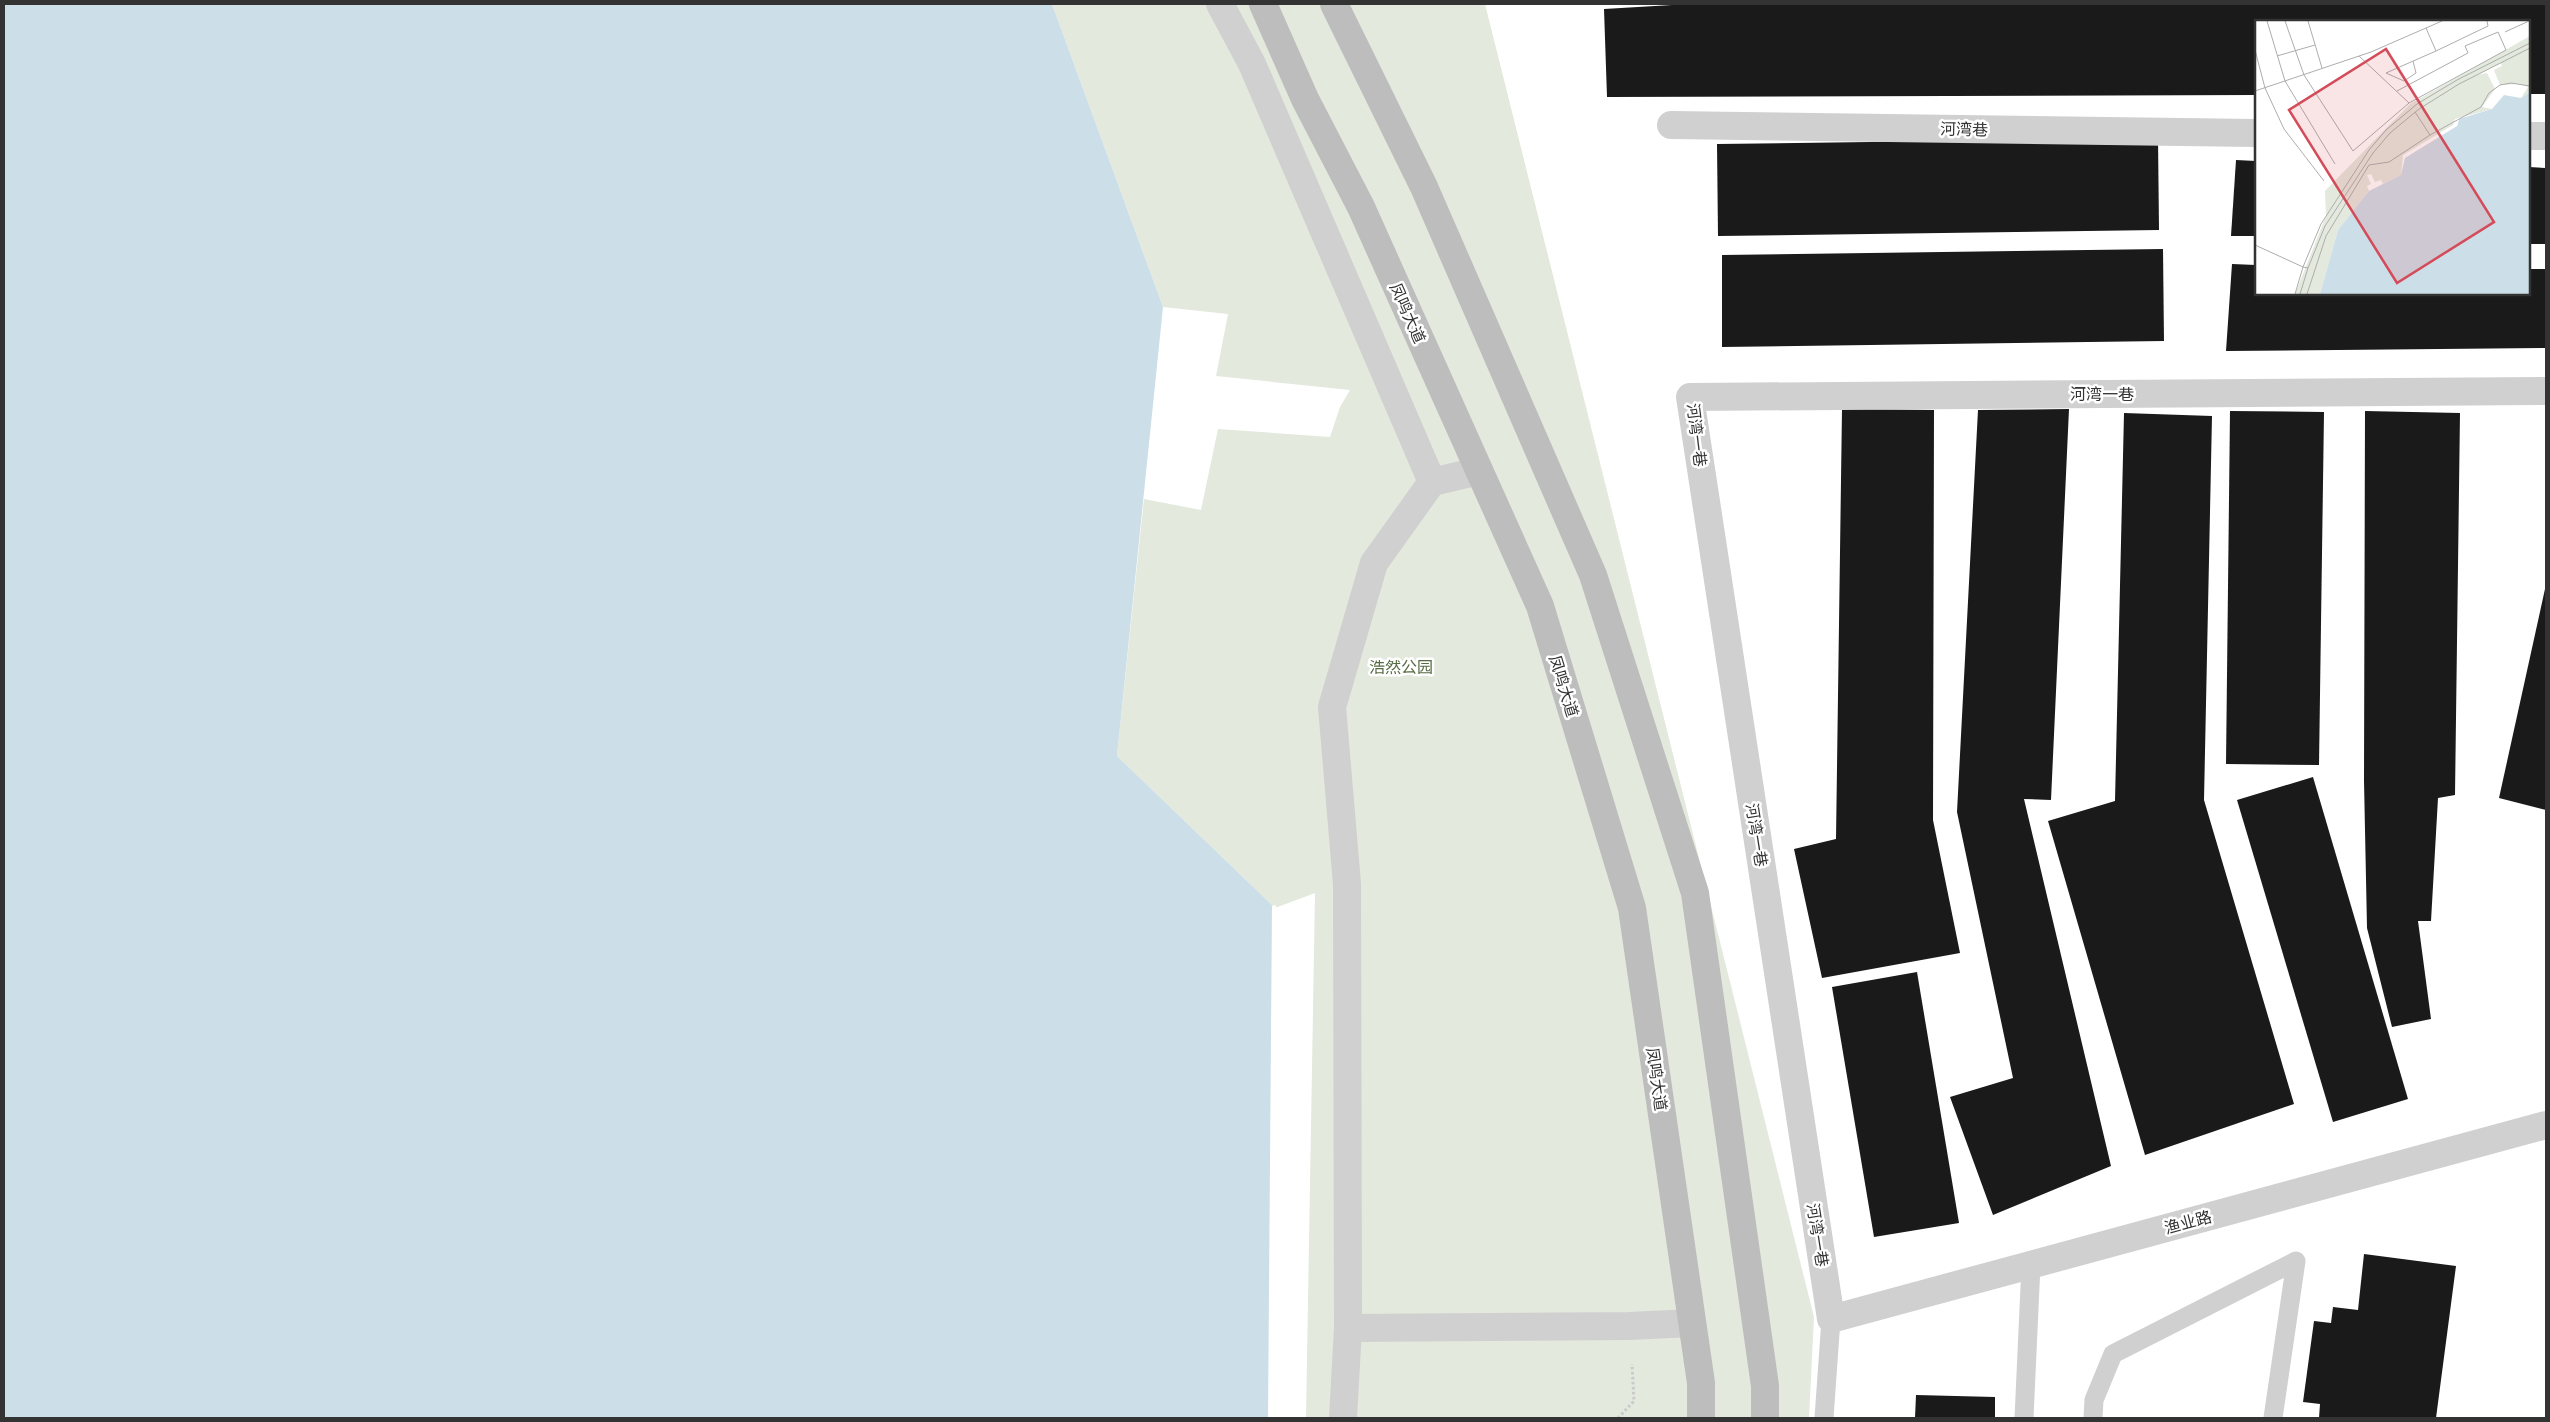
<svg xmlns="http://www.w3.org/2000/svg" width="2550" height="1422" font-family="Ubuntu,'Noto Sans SC',sans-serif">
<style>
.green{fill:#e3e9dd}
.water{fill:#ccdee7}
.pier{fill:#fff}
.building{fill:#1a1a1a}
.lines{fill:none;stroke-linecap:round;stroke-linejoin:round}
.path{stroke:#cacaca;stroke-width:3;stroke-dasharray:2.5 2.5;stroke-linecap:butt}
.service{stroke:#d0d0d0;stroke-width:19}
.pedestrian{stroke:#d0d0d0;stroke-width:28}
.minor{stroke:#d0d0d0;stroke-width:28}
.secondary{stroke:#bdbdbd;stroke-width:28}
.labels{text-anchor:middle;stroke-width:5;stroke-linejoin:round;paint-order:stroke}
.street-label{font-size:16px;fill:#333;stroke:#fff}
.park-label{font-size:16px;fill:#576b44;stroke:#fff}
.inset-road{fill:none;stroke:#adadad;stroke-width:1}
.view{fill:#d44b59;fill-opacity:0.15;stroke:#d44b59;stroke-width:2.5}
.inset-edge{fill:none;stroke:#333;stroke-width:2.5}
</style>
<rect width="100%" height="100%" fill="#fff"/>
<path class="green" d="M1052 4H1485L1814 1317 1809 1418H1306L1315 893 1275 908 1117 756 1144 499 1201 510 1218 429 1330 437 1340 407 1350 390 1216 376 1228 314 1163 307Z"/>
<path class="water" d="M4 4H1052L1163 307 1117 756 1275 908 1269 1418H4Z"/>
<path class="pier" d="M1275 905 1277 908 1272 1418H1268L1272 906Z"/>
<g class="building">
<path d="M1689 4H2546V94H2529V21H2256V95L1607 97 1604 9Z"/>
<path d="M2158 138 2159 230 1718 236 1717 144Z"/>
<path d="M2236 160 2256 161V236H2231Z"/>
<path d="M2529 167 2546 168V244H2529Z"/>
<path d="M2163 249 2164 341 1722 347V255Z"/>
<path d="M2232 264 2256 265V294H2529V269H2546V348L2226 351Z"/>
<path d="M1842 409 1934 410 1933 820 1960 953 1822 978 1794 849 1836 839Z"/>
<path d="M2069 409 2051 800 2024 799 2111 1166 1993 1215 1950 1097 2013 1078 1957 812 1978 410Z"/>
<path d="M2230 411 2324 412 2319 765 2226 764Z"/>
<path d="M2365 411 2460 413 2455 795 2438 798 2431 921H2418L2431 1019 2392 1027 2367 928 2364 781Z"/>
<path d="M2124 413 2212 416 2204 800 2294 1104 2145 1155 2048 821 2115 801Z"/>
<path d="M2545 589H2546V810L2499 798Z"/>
<path d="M2313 777 2408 1099 2333 1122 2237 800Z"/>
<path d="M1917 972 1959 1223 1874 1237 1832 987Z"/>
<path d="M2364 1254 2456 1266 2436 1418H2319L2320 1404 2303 1402 2314 1321 2331 1323 2333 1307 2358 1310Z"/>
<path d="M1916 1395 1995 1397V1418H1915Z"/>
</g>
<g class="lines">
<path class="path" d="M1618 1418 1634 1401 1632 1364"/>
<g class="service">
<path d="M1824 1418 1831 1319"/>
<path d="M2024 1418 2031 1265"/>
<path d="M2093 1418 2094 1400 2113 1354 2296 1261 2273 1418"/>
</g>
<g class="pedestrian">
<path d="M1220 4 1252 64 1432 482"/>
<path d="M1479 471 1432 482 1374 563 1332 707 1347 884 1348 1328 1629 1326 1692 1323"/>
<path d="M1343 1418 1348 1328"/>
</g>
<g class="minor">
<path d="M1671 125 2256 133"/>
<path d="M2529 136H2546"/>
<path d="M2546 391 1690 397 1831 1319 2546 1125"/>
</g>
<g class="secondary">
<path d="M1263 4 1305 99 1361 207 1540 606 1632 908 1701 1383V1418"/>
<path d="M1334 4 1424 187 1593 575 1695 893 1765 1386V1418"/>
</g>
</g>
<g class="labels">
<g class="street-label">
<text transform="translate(1964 129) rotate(1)" y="6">河湾巷</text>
<text transform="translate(1408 313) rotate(66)" y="6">凤鸣大道</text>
<text x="2102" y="400">河湾一巷</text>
<text transform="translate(1697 435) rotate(83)" y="6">河湾一巷</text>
<text transform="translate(1564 686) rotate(73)" y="6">凤鸣大道</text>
<text transform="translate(1757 835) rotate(81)" y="6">河湾一巷</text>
<text transform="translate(1657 1079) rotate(82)" y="6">凤鸣大道</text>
<text transform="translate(2188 1222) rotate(-15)" y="6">渔业路</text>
<text transform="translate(1818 1235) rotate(81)" y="6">河湾一巷</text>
</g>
<g class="park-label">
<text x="1401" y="673">浩然公园</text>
</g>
</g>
<g transform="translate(2255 20)">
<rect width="275" height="275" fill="#fff"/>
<path d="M275 16V72L266 78 273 67 264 64 245 65 239 50 247 46 246 43 222 55 232 53 240 69 227 87 237 89 200 99 198 105 148 135 146 155 128 164 126 160 120 162 116 154 112 155 116 164 112 166 114 171 83 210 65 274H40L71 196 70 171 155 84Z" fill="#e3e9dd"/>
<path d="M275 72V274H65L83 210 114 171 146 155 150 138 202 106 204 99 237 89 249 75 266 78Z" fill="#ccdee7"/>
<path d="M202 99H204L202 106 148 136 200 104Z" fill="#fff"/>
<path class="inset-road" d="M12 1 30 61 80 144M30 1 49 55 98 131 154 83 251 30 243 12 210 26 213 33 142 71M53 1 67 48M171 8 181 31 233 6 232 1M250 12 274 1M275 23 202 60 162 84 131 110 114 130 66 204 48 247 53 248 70 206 118 133 135 113 164 89 204 64 275 28M0 30 10 68 29 109 69 161M22 36 60 25M104 36 154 83M158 41 161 53 149 61 131 53 181 31M0 71 116 32 187 1M175 115 226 87 234 73 245 65 256 63 275 66M114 145 134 142 175 115 160 92M0 225 48 247M40 274 48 247M45 274 53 248M52 274 71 216 114 145"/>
<path class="view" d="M131 29 239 202 142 263 34 90Z"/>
<rect width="275" height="275" class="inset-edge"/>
</g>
<rect width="2550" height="1422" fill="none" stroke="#333333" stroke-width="10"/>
</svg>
